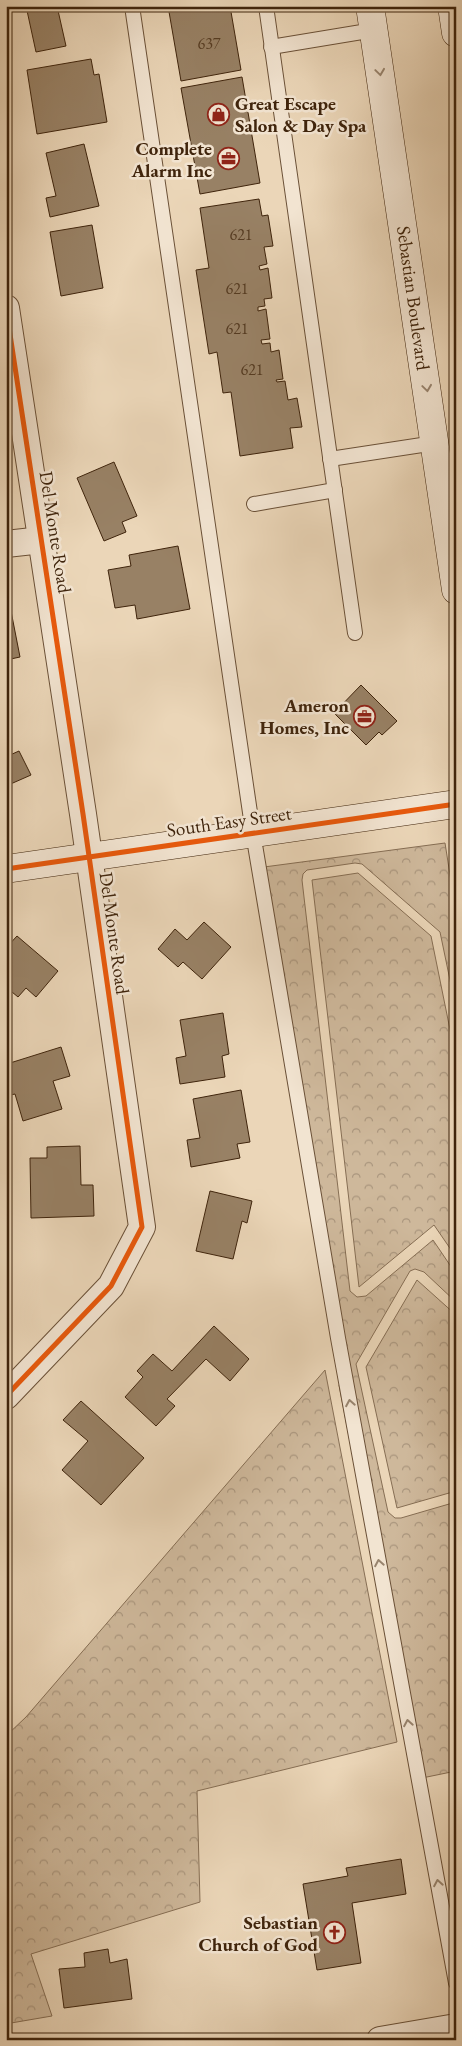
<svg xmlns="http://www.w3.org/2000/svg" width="462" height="2046" font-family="'EB Garamond',serif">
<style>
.forest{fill:url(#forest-crowns);stroke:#866e54}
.building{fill:#988165;stroke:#3f240c}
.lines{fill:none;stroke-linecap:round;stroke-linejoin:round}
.lane-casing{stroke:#6a5037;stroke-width:16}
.street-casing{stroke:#6a5037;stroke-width:28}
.secondary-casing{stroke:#3f240c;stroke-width:29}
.lane{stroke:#f2e4d1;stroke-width:14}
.street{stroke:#f2e4d1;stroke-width:26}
.secondary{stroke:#f2e4d1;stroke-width:28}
.cycleway-casing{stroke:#f2e4d1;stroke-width:8}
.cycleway{stroke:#e8590c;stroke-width:5}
.oneway{stroke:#98846e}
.labels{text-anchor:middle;stroke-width:5;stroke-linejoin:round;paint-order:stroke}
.number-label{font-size:16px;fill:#553b22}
.poi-label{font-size:19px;font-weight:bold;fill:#3f240c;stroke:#f2e4d1;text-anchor:end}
.street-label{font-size:19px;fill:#3f240c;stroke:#f2e4d1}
</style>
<defs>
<pattern id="forest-crowns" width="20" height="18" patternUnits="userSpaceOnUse" patternTransform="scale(1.25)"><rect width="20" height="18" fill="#ceb89b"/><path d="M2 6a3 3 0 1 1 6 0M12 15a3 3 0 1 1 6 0" fill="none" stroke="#a9957d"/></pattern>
</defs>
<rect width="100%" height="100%" fill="#ebd6b8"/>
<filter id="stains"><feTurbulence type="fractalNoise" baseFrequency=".004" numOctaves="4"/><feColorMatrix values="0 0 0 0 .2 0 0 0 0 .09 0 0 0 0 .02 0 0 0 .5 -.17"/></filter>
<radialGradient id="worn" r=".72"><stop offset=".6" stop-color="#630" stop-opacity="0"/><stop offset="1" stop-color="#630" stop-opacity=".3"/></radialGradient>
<g class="forest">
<path d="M445 843 456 913V1009L440 932 362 864 355 863 307 870 303 874 302 880 350 1291 357 1297 366 1296 433 1240 456 1274V1302L424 1272 415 1269 410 1271 356 1364 388 1512 395 1518H401L456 1502V1771L422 1778 407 1736 339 1385 343 1380 264 867Z"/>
<path d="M358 873 431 936 456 1059V1257L434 1225 359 1287 312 880Z"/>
<path d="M417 1280 456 1315V1491L397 1508 366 1367Z"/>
<path d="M325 1370 397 1742 197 1791 200 1902 31 1954 52 2016 11 2023 6 2002V1736L26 1717Z"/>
</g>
<g class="building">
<path d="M26 6H57L66 46 36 52Z"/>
<path d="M168 6H230L241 70 181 81Z"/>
<path d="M91 59 94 75 99 74 107 122 37 134 27 70Z"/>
<path d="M242 77 260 183 200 194 181 88Z"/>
<path d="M84 144 99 206 50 217 46 198 56 196 46 153Z"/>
<path d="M259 199 262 216 268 215 273 246 264 247 267 264 259 266 260 270 268 268 272 298 264 299 265 306 258 307V311L266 309 270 339 261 340 262 344 270 343 271 352 279 350 283 379 276 380 277 382 285 381 288 400 297 398 302 427 290 428 293 448 240 456 231 392 223 393 217 352 209 354 196 270 209 268 200 208Z"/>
<path d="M92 225 103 288 61 296 50 232Z"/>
<path d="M114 462 137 516 122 522 126 532 104 541 77 478Z"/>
<path d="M178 546 190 609 137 619 135 605 115 608 108 570 131 566 129 555Z"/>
<path d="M6 606H10L20 657 6 660Z"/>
<path d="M361 685 397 721 382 735 379 732 366 745 334 713Z"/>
<path d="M6 747 10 755 19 751 31 775 6 786Z"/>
<path d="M204 922 231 947 202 979 183 962 178 967 158 949 175 929 187 940Z"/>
<path d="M17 936 58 971 36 997 26 988 18 997 6 987V981L10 976 6 973V948Z"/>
<path d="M223 1013 229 1054 222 1056 225 1077 180 1084 176 1058 186 1056 180 1020Z"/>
<path d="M61 1047 70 1076 53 1081 62 1109 23 1121 15 1094 6 1096V1069L11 1068 10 1063Z"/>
<path d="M241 1090 250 1142 237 1144 240 1158 191 1167 187 1140 200 1138 193 1099Z"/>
<path d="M80 1146 81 1185H93L94 1216 31 1218 30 1158H47V1147Z"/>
<path d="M210 1191 252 1201 247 1223 242 1221 233 1259 196 1251Z"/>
<path d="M214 1326 249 1359 230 1381 206 1359 167 1399 175 1406 156 1426 125 1397 143 1377 137 1371 153 1354 172 1371Z"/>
<path d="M81 1401 144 1458 101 1505 62 1470 88 1441 63 1420Z"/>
<path d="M401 1859 406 1894 352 1903 361 1963 317 1970 303 1884 348 1876 346 1868Z"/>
<path d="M108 1949 110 1963 127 1959 132 1999 64 2008 59 1969 85 1967 84 1953Z"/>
</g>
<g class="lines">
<defs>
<g id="lane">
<path d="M132 6 253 833 338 1338 456 1983"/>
<path d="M266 6 355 633"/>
<path d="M271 47 374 30"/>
<path d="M330 459 435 443"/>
<path d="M254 504 335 490"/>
</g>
<g id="street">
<path d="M6 308 83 814 142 1227 111 1286 6 1396"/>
<path d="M6 544 42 540"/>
<path d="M380 2040 456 2027"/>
</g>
<g id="secondary">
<path d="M370 6 456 590"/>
<path d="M452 6 456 33"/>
<path d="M6 869 456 804"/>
</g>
</defs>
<use href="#lane" class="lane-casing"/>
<use href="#street" class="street-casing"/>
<use href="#secondary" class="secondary-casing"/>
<use href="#lane" class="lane"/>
<use href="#street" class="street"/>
<use href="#secondary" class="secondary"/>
<defs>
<g id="cycleway">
<path d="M6 308 83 814 142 1227 111 1286 6 1396"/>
<path d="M6 869 456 804"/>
</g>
</defs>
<use href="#cycleway" class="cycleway-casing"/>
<use href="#cycleway" class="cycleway"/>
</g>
<defs><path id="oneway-chevron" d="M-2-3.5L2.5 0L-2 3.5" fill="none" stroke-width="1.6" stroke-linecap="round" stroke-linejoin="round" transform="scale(1.25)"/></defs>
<g class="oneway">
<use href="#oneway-chevron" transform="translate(380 72) rotate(82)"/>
<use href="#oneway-chevron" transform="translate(427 388) rotate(82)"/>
<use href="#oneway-chevron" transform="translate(350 1403) rotate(-100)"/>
<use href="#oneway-chevron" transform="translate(379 1563) rotate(-100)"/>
<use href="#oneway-chevron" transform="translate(408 1723) rotate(-100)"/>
<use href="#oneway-chevron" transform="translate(438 1883) rotate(-100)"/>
</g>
<defs>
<symbol id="shop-ring" viewBox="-11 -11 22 22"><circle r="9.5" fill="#f2e4d1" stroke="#8f2418" stroke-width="1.5"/><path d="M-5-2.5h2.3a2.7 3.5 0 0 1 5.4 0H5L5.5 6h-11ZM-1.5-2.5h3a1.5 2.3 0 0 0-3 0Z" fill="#8f2418"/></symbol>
<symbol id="office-ring" viewBox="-11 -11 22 22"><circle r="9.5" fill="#f2e4d1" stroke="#8f2418" stroke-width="1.5"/><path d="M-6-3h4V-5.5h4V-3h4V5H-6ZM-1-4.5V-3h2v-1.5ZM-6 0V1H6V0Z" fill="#8f2418"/></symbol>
<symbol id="church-ring" viewBox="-11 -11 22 22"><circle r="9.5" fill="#f2e4d1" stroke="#8f2418" stroke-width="1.5"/><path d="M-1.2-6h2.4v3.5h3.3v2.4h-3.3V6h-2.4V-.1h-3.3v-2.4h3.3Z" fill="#8f2418"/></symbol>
</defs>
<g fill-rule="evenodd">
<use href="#shop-ring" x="206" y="102" width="25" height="25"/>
<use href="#office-ring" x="216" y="146" width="25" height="25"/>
<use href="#office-ring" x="352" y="704" width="25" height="25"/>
<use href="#church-ring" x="322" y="1920" width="25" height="25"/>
</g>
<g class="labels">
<g class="number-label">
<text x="209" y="49">637</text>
<text x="241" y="240">621</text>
<text x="237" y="294">621</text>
<text x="237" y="334">621</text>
<text x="252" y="375">621</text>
</g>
<g class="poi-label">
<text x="235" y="110" text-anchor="start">Great Escape<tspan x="235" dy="22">Salon &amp; Day Spa</tspan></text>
<text x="212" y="155">Complete<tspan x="212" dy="22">Alarm Inc</tspan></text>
<text x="349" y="712">Ameron<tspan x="349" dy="22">Homes, Inc</tspan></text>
<text x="318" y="1929">Sebastian<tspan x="318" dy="22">Church of God</tspan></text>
</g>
<g class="street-label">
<text transform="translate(414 298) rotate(82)" y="7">Sebastian Boulevard</text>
<text transform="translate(56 532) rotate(81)" y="7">Del Monte Road</text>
<text transform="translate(229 821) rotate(-8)" y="7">South Easy Street</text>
<text transform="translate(115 933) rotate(82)" y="7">Del Monte Road</text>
</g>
</g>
<rect width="462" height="2046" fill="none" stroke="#ebd6b8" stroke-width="25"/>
<rect x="8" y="8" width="447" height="2031" fill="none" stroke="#3f240c" stroke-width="2.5"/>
<rect x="12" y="12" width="437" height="2021" fill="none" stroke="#3f240c"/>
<rect width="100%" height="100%" filter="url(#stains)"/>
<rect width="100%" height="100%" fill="url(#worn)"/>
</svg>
